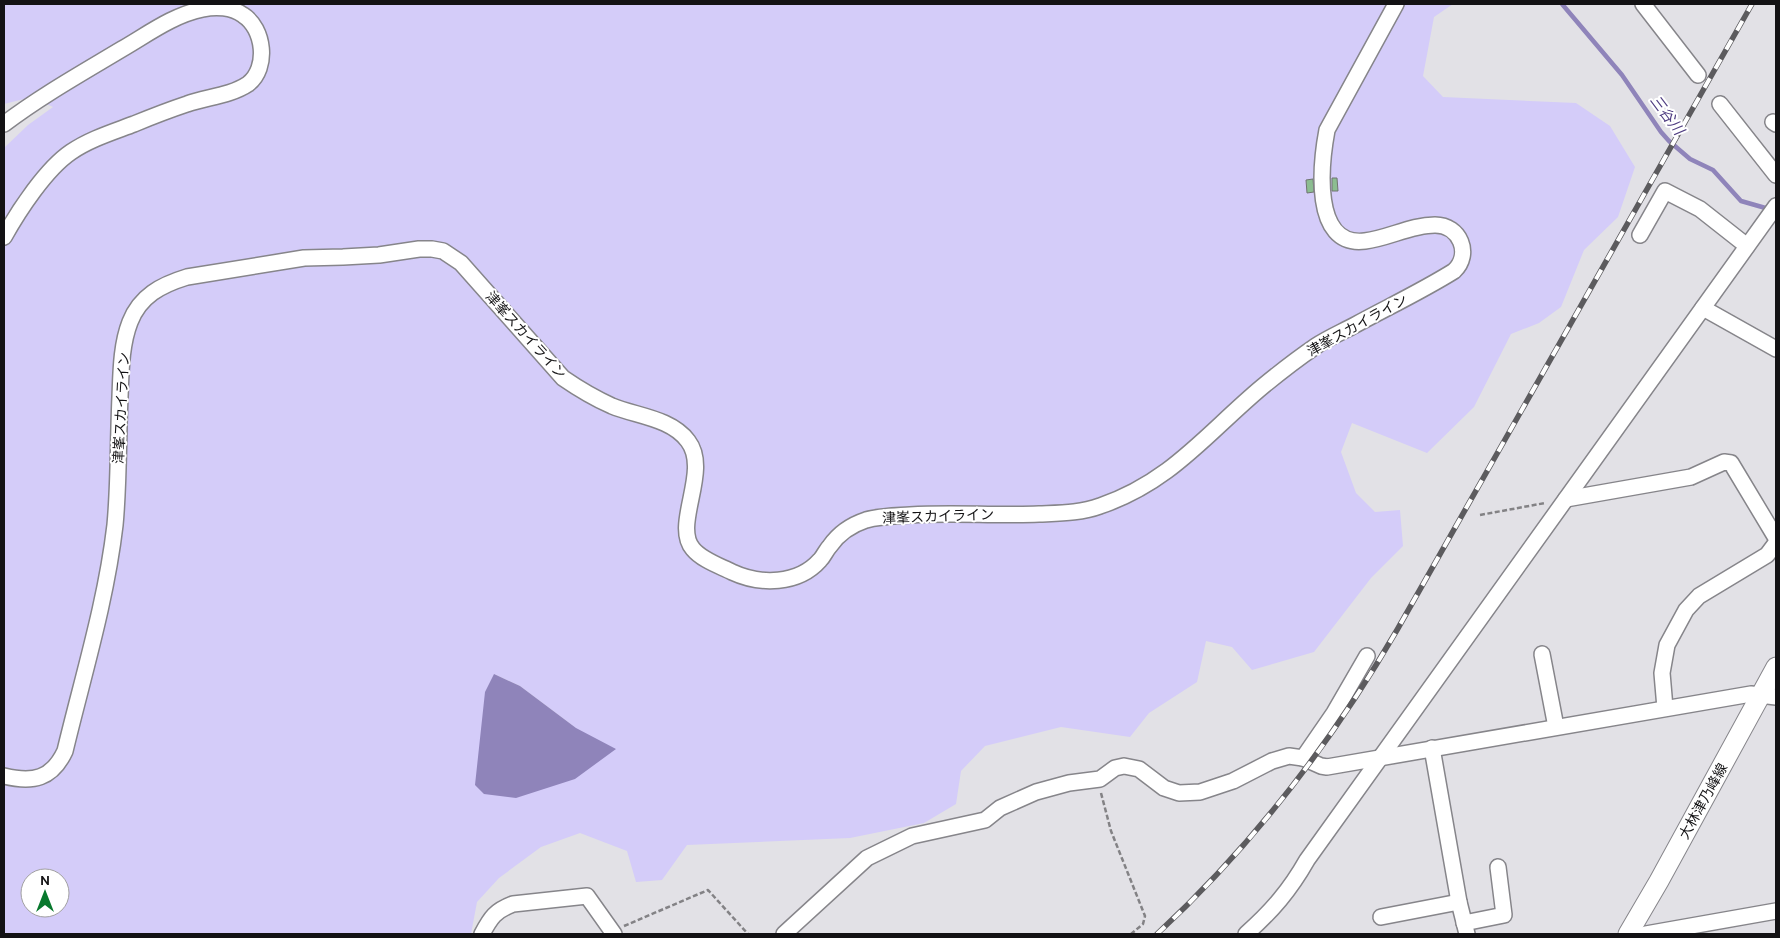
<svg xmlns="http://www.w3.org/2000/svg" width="1780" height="938" font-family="Overpass,'Noto Sans JP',sans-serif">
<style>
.green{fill:#d4ccf9;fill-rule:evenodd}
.water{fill:#8f84ba}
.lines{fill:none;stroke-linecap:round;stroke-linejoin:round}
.stream{stroke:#8f84ba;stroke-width:4.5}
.building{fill:#8cbd91;stroke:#707471}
.minor-casing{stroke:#86858a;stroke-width:18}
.major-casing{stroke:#86858a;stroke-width:21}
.path{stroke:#838285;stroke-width:2.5;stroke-dasharray:5 2.5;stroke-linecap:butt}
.minor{stroke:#fff;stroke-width:15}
.major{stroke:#fff;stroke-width:19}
.rail-casing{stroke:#5c5b5e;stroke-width:5.5}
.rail{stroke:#fff;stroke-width:4;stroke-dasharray:11;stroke-linecap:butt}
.labels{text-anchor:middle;stroke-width:4;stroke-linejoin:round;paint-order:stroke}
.street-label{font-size:14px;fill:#131214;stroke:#fff}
.water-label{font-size:15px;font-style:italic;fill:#503e82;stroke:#fff}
</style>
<rect width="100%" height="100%" fill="#e2e1e6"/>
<path class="green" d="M4 4H1453L1434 17 1423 76 1443 97 1576 103 1610 126 1635 167 1618 217 1584 250 1561 307 1539 323 1511 334 1474 407 1427 453 1352 423 1341 452 1356 493 1375 512 1400 510 1403 546 1371 578 1314 652 1252 670 1232 647 1206 641 1197 682 1149 713 1130 737 1061 727 985 746 961 771 956 804 924 823 850 838 687 845 662 880 636 882 627 851 580 833 541 847 499 878 477 902 471 934H4V148L28 125 53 107 32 97 4 104ZM494 674 520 686 576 728ZM30 878H60V908H30Z"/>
<path class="water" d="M494 674 520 686 576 728 616 749 575 779 516 798 484 794 475 785 485 692Z"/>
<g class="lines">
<path class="stream" d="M1562 4 1622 75 1661 132 1669 141 1690 159 1713 170 1741 201 1769 209"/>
</g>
<g class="building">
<path d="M1332 178H1337L1338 191H1332Z"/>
<path d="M1313 179 1314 192 1307 193 1306 180Z"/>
</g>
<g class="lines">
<defs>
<g id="minor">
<path d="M1643 4 1698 75"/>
<path d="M1720 104 1776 175"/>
<path d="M1773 122 1776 124"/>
<path d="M4 124C41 96 82 73 122 49 148 34 173 15 203 9 216 6 232 7 243 15 264 28 269 68 248 84 230 96 206 97 187 104 169 110 151 117 134 124 113 132 90 139 71 152 46 169 19 210 4 237"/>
<path d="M1640 235 1665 191 1700 209 1747 246"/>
<path d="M1703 308 1776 349"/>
<path d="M1566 499 1691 477 1724 462 1731 463 1776 538"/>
<path d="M1542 654 1556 727"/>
<path d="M1665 708 1662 673 1667 645 1686 610 1699 596 1767 555 1776 543"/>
<path d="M1432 748 1459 902 1467 934"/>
<path d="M1303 758 1334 713 1367 656"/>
<path d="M4 776C33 783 52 779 65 751 83 676 106 602 115 525 119 483 118 439 120 397 121 372 121 345 130 322 140 296 161 285 187 277L304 258 343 257 379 255 419 249H432L443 251 461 263 563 378C579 389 594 398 612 406 636 416 671 418 688 441 711 471 672 525 693 549 702 560 720 566 732 572 760 585 798 585 820 560 824 556 826 550 830 546 839 533 851 525 866 520 880 516 895 516 910 515 953 512 996 516 1039 514 1060 513 1081 513 1100 506 1171 482 1207 433 1262 387 1279 373 1297 359 1316 346 1328 338 1342 332 1355 325 1388 307 1422 291 1454 271 1472 254 1460 225 1435 225 1411 225 1389 238 1365 241 1311 248 1321 162 1327 130L1396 4"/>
<path d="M1381 917 1459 902"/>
<path d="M1464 923 1504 915 1498 867"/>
<path d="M482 934C491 917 495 911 513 904L587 896 614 934"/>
<path d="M784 934 867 858 912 836 985 820 1000 808 1036 792 1069 783 1100 779 1115 768 1124 766 1139 769 1164 788 1179 793 1200 792 1233 781 1272 761 1289 756 1303 758 1321 766 1327 767 1751 694 1776 697"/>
<path d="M1246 934C1272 911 1290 890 1307 860L1776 206"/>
<path d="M1646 934 1776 911"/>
</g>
<path id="major" d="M1628 934 1659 881 1776 667"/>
</defs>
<use href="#minor" class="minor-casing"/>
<use href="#major" class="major-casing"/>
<g class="path">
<path d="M1480 515 1545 503"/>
<path d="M1101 793 1111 831 1145 916 1143 924 1131 934"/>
<path d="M624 926 708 890 748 934"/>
</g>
<use href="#minor" class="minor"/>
<use href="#major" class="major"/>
<defs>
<path id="rail" d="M1157 934C1253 845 1332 742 1397 630L1752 4"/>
</defs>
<use href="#rail" class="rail-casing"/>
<use href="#rail" class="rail"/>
</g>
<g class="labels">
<g class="street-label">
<text transform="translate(1357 325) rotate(-29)" y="5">津峯スカイライン</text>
<text transform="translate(526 335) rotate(48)" y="5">津峯スカイライン</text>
<text transform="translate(121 408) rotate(-87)" y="5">津峯スカイライン</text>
<text transform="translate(938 516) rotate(-2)" y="5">津峯スカイライン</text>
<text transform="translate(1703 801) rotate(-61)" y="5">大林津乃峰線</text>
</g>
<g class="water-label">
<text transform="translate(1667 115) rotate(53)" y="5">三谷川</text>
</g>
</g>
<rect width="1780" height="938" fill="none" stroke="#131214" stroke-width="10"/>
<g transform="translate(45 893)"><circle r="24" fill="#ffffff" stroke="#a1a0a1"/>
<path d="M0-4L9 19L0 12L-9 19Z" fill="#08782d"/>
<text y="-8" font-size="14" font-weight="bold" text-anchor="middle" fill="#131214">N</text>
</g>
</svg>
